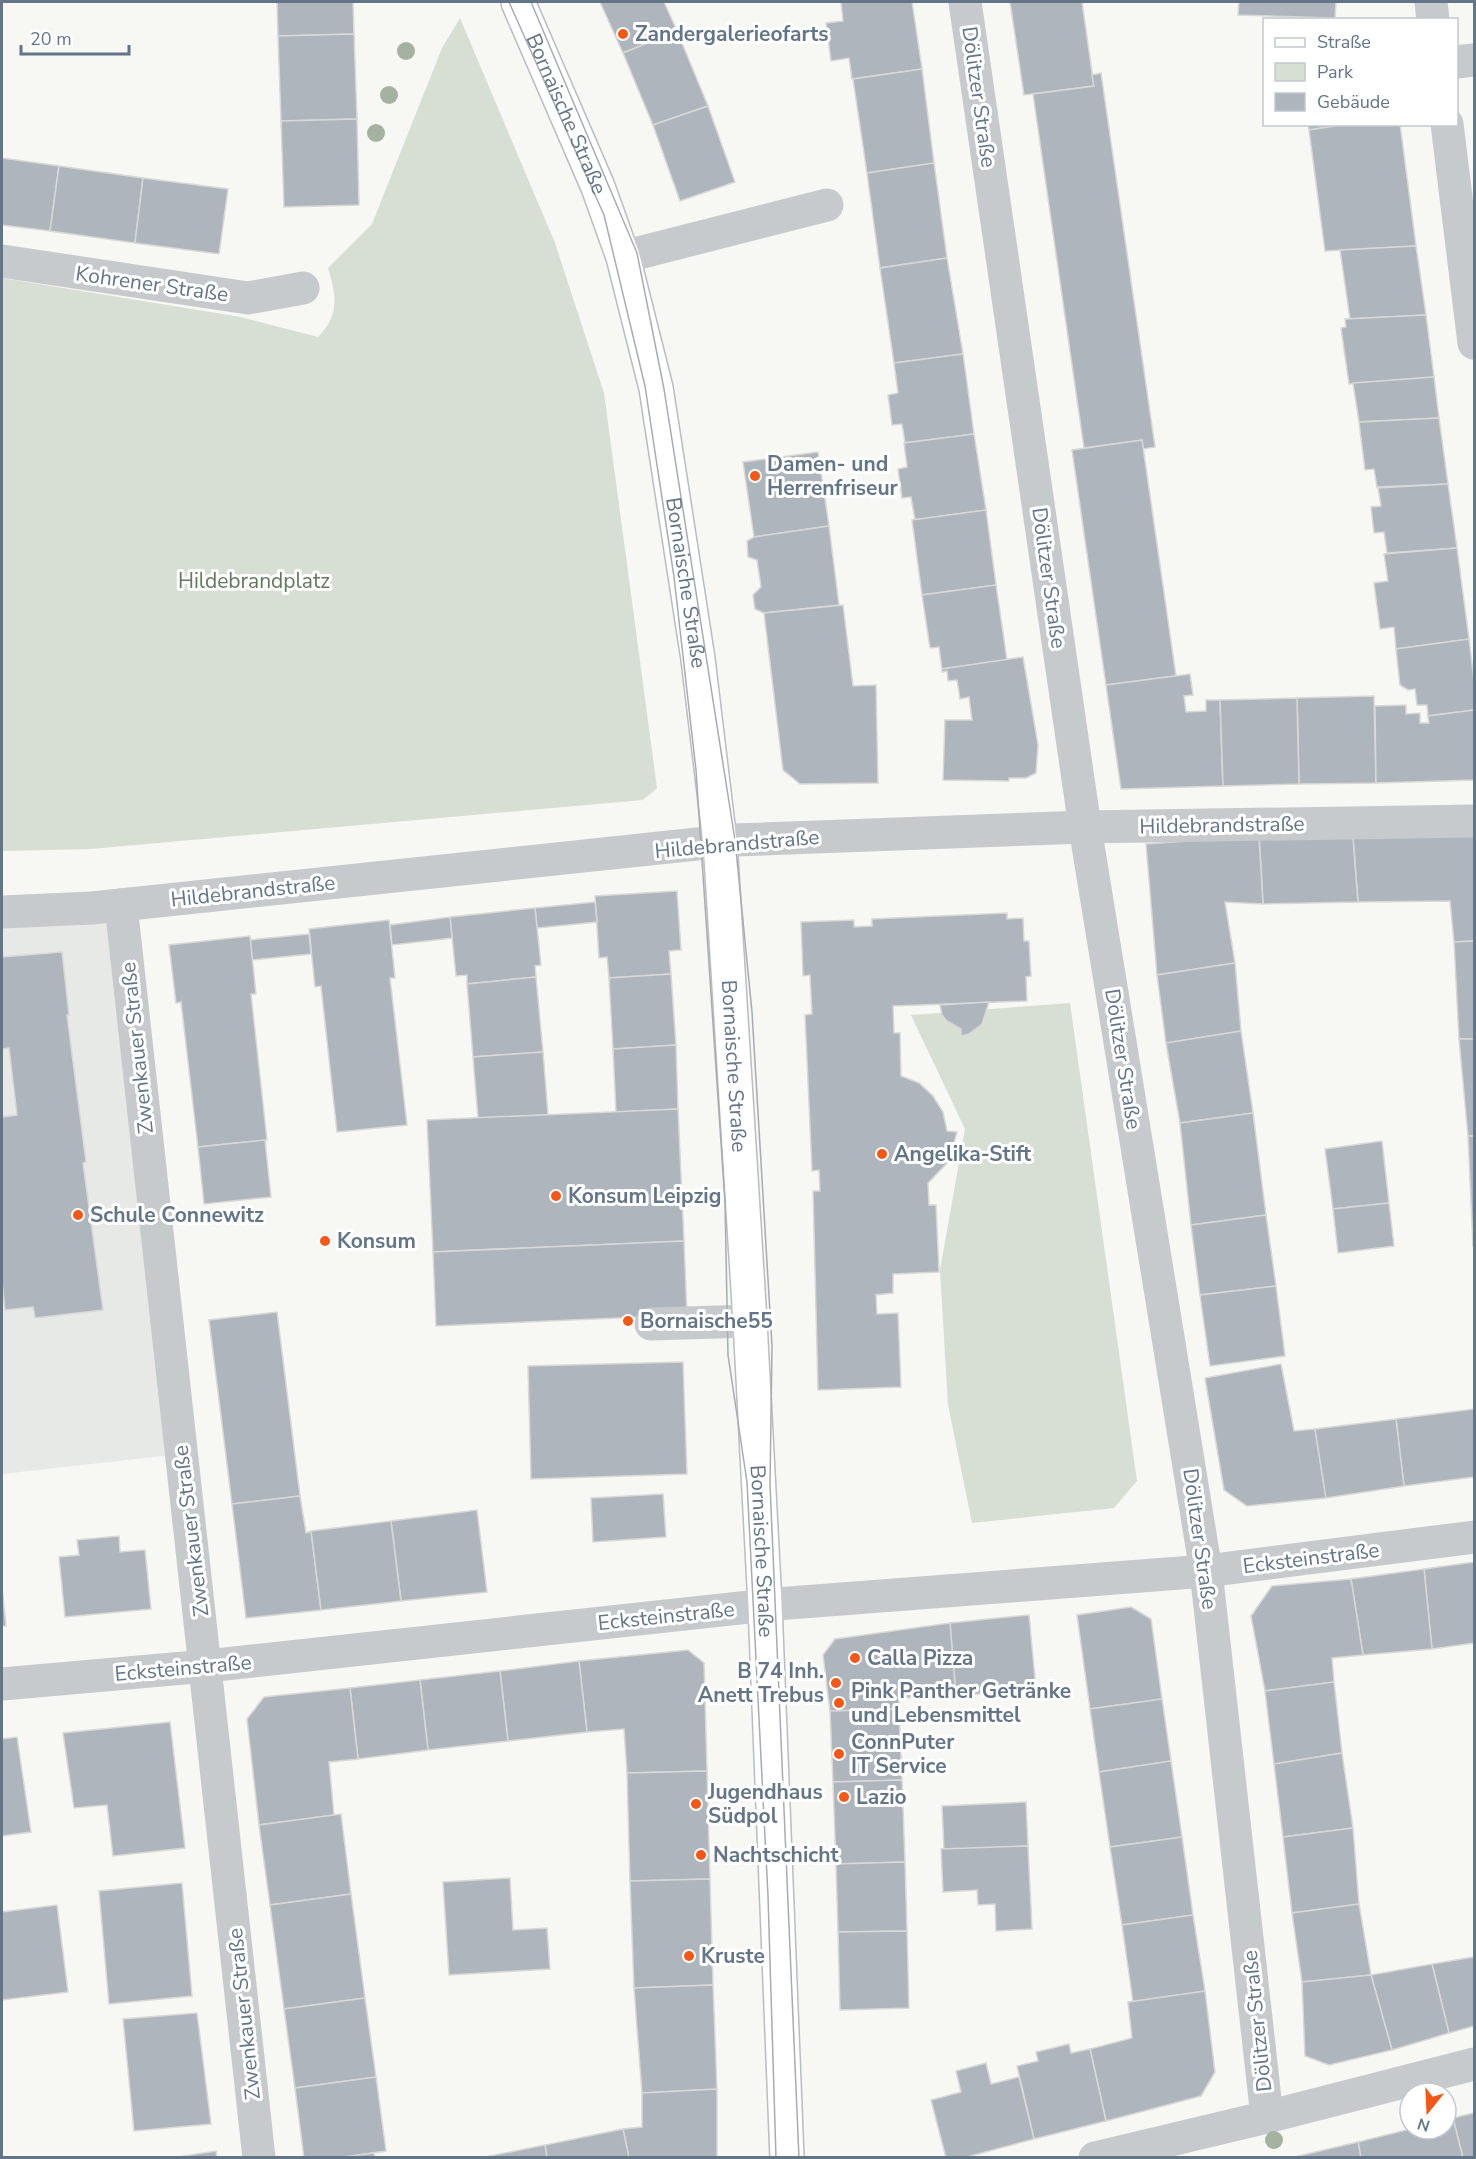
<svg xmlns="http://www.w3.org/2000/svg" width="1476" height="2159" font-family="'Nunito Sans',sans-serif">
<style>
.built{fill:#e7e9e6}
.green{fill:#d7dfd4}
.building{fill:#aeb5bc;stroke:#d8d8d6;stroke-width:1.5}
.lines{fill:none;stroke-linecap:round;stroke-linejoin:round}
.major-casing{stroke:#b9bdc1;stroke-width:36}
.minor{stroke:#c6cacd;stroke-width:33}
.major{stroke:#fff;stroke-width:33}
.tram{stroke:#a6acb2;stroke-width:1.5}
.tree{fill:#a5b2a1}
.poi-dot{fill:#f45716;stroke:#fff;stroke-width:2}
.labels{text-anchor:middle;stroke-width:6;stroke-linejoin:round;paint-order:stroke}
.poi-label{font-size:21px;font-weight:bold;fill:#637587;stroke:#fff;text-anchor:start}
.street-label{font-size:21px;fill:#637587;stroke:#fff}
.park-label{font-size:21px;fill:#62795e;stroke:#fff}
</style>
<rect width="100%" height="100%" fill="#f7f7f3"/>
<path class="built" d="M121 905 181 1454 2 1474V912Z"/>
<g class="green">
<path d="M460 18 555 243 604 393 657 788 643 800 91 849 2 851V278L241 317 318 337C340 315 336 295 328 268L372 224 442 48Z"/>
<path d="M1070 1003 1137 1481 1114 1508 972 1523 948 1405 940 1270 965 1129 911 1015Z"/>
</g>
<g class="building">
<path d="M277 2H353L354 34 278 36Z"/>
<path d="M600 2H664L677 31 623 53Z"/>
<path d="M841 2H912L922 69 852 79 849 58 831 61 826 23 843 21Z"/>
<path d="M1010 2H1082L1094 86 1024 95Z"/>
<path d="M1239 2H1336L1335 18 1238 15Z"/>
<path d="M677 31 708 106 653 125 623 53Z"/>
<path d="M354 34 357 119 281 121 278 36Z"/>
<path d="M922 69 934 163 867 173 853 79Z"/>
<path d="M1101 73 1155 447 1143 449 1142 440 1084 448 1033 94 1094 86 1092 75Z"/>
<path d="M708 106 735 182 680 201 653 125Z"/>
<path d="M357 119 359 205 284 207 281 121Z"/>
<path d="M1308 124H1348L1309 130Z"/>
<path d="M1348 124H1400L1416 246 1325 251 1309 130Z"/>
<path d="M2 158 59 166 50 231 2 225Z"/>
<path d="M934 163 947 258 880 268 867 173Z"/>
<path d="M59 166 143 178 135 243 50 231Z"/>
<path d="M143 178 228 189 219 254 135 243Z"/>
<path d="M1416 246 1426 315 1350 319 1340 250Z"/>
<path d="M947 258 963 354 894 363 880 268Z"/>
<path d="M1426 315 1434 377 1349 384 1341 328 1346 327 1345 319Z"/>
<path d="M963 354 974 434 905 443 902 424 892 425 888 395 898 393 894 363Z"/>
<path d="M1434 377 1439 418 1359 422 1353 383Z"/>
<path d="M1439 418 1448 484 1377 487 1374 469 1365 470 1359 422Z"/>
<path d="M974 434 986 510 915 520 911 497 902 498 898 469 907 467 904 443Z"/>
<path d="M1142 440 1176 676 1106 685 1072 450Z"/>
<path d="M818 452 829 526 754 537 743 462Z"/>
<path d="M1448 484 1457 548 1387 553 1384 532 1374 533 1371 507 1381 506 1378 488Z"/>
<path d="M986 510 996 585 922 595 912 520Z"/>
<path d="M829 526 839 605 764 613 755 609 753 595 761 587 757 560 748 557 747 541 754 537Z"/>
<path d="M1457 548 1469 639 1396 649 1394 627 1380 629 1374 583 1388 581 1384 554Z"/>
<path d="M996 585 1007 660 942 669 939 647 930 648 922 595Z"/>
<path d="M843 605 853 686 876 685 878 783 800 784 783 770 764 613Z"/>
<path d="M1469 639 1474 681V710L1428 716 1427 705H1417L1415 689 1408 690 1400 685 1396 649Z"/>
<path d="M1023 657 1038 745 1036 773 1026 778H1009V781L943 780 945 720H972L969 697 960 699 957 680 948 681 947 671 942 672V669Z"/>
<path d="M1190 674 1193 695 1184 696 1186 712 1206 711V700H1220L1223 786 1121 789 1106 685Z"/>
<path d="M1374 696 1376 783 1299 784 1297 698Z"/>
<path d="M1297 698 1299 784 1223 786 1220 700Z"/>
<path d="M1406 705V714L1420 713V723H1429L1428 716 1474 710V780L1376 783 1375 706Z"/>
<path d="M1474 833V941L1454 942 1450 901 1358 902 1353 838Z"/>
<path d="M1259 836 1353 838 1358 902 1263 904Z"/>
<path d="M1259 836 1263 904 1225 902 1235 963 1157 975 1146 844Z"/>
<path d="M677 891 681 950 669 951 671 974 609 978 607 957 599 958 595 896Z"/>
<path d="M595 902 597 922 537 928 535 908Z"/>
<path d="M535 908 541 965 535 966 536 977 467 984V975L456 976 450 917Z"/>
<path d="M1007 913V919L1023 918 1024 941H1029L1031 976 1026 977 1027 1001 893 1006 894 1033H900L901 1076 919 1083 933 1096 943 1112 947 1131 957 1132 949 1161 928 1183 929 1205H936L939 1272 893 1274V1293L876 1295 877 1314 898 1313 901 1387 818 1390 813 1191H820L819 1170 812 1171 805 1015 812 1014 810 975 803 976 801 922 854 920V927L872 926V919Z"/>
<path d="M450 917 452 938 392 945 390 925Z"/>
<path d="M389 920 395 978H390L407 1125 337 1132 321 986 315 987 309 929Z"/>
<path d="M309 934 311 954 252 960 250 940Z"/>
<path d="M250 936 256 994H251L267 1140 198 1147 181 1002 176 1003 169 945Z"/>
<path d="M1474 941V1039H1459L1454 942Z"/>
<path d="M62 952 69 1015H67L86 1162 83 1163 103 1310 35 1318 33 1307 5 1310 2 1281V1117L17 1115 9 1048 2 1049V957Z"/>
<path d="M1235 963 1241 1031 1166 1043 1157 975Z"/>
<path d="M671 974 676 1045 613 1049 609 978Z"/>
<path d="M536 977 543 1052 473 1057 467 984Z"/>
<path d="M989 1002 982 1024 969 1034 961 1036V1029L947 1021 942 1015 940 1005Z"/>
<path d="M1241 1031 1253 1113 1180 1123 1166 1043Z"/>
<path d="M1459 1039H1474V1136H1468Z"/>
<path d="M676 1045 678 1109 616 1112 613 1049Z"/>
<path d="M543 1052 548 1115 478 1118 473 1057Z"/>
<path d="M678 1109 684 1241 433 1252 427 1120Z"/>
<path d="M1253 1113 1266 1215 1191 1225 1180 1123Z"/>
<path d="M1468 1136H1474V1246H1473Z"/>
<path d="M265 1140 271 1197 204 1204 198 1147Z"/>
<path d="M1382 1141 1389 1203 1333 1209 1325 1149Z"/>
<path d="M1389 1203 1394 1246 1338 1253 1333 1209Z"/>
<path d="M1266 1215 1276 1286 1200 1295 1191 1225Z"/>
<path d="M684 1241 687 1315 436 1326 433 1252Z"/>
<path d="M1276 1286 1285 1356 1210 1366 1200 1295Z"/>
<path d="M277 1312 300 1496 232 1504 209 1320Z"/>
<path d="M683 1362 687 1474 531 1479 528 1366Z"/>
<path d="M1281 1364 1294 1431 1315 1429 1326 1498 1247 1506 1224 1490 1205 1378Z"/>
<path d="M1474 1409V1477L1404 1486 1396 1419Z"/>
<path d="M1396 1419 1404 1486 1326 1498 1315 1429Z"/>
<path d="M663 1494 666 1537 593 1542 591 1498Z"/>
<path d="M300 1496 306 1533 311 1531 321 1610 246 1618 232 1504Z"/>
<path d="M477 1510 487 1592 401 1601 391 1521Z"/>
<path d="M391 1521 401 1601 321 1610 311 1531Z"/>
<path d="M119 1536 120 1552 145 1550 151 1609 65 1617 59 1557 79 1555 77 1540Z"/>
<path d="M1474 1562V1643L1432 1649 1424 1569Z"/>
<path d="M1424 1569 1432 1649 1363 1655 1351 1579Z"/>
<path d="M1351 1579 1363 1655 1332 1658 1334 1682 1265 1691 1251 1616 1272 1586Z"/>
<path d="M2 1587 6 1626H2Z"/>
<path d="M1131 1607 1151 1619 1162 1699 1090 1709 1077 1615Z"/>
<path d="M1029 1615 1036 1689 956 1696 950 1623Z"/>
<path d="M950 1623 956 1696 899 1698V1709L830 1711 823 1655 835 1639Z"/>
<path d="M688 1650 704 1663 707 1771 627 1773 624 1729 587 1732 579 1661Z"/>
<path d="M579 1661 587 1732 508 1741 500 1671Z"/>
<path d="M500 1671 508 1741 428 1750 420 1680Z"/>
<path d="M420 1680 428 1750 358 1759 350 1688Z"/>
<path d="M1334 1682 1342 1753 1274 1764 1265 1691Z"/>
<path d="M350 1688 358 1759 329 1762 334 1815 259 1825 247 1719 264 1697Z"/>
<path d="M1162 1699 1171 1761 1099 1772 1090 1709Z"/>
<path d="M899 1709 902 1780 833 1782 830 1711Z"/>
<path d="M170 1722 185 1848 113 1856 107 1805 74 1808 63 1733Z"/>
<path d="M17 1737 31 1832 2 1836V1739Z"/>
<path d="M1342 1753 1353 1828 1283 1837 1274 1764Z"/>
<path d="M1171 1761 1182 1837 1110 1847 1099 1772Z"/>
<path d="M707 1771 710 1879 630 1881 627 1773Z"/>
<path d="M902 1780 905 1862 836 1864 833 1782Z"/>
<path d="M1026 1802 1028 1846 944 1850 942 1806Z"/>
<path d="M341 1814 351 1894 270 1905 259 1825Z"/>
<path d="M1353 1828 1359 1904 1292 1913 1283 1837Z"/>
<path d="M1182 1837 1193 1915 1122 1925 1110 1847Z"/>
<path d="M1028 1846 1032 1929 996 1931 995 1904 978 1905 977 1890 943 1892 941 1849Z"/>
<path d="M905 1862 907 1931 838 1932 836 1864Z"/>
<path d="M510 1878 513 1930 547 1928 550 1969 449 1975 443 1882Z"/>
<path d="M710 1879 713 1985 634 1988 630 1881Z"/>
<path d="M182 1883 192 1996 109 2004 99 1891Z"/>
<path d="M351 1894 365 1998 284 2009 270 1905Z"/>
<path d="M1359 1904 1371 1975 1302 1982 1292 1913Z"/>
<path d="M57 1905 68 1992 2 2000V1912Z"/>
<path d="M1193 1915 1205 1991 1133 2002 1122 1925Z"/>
<path d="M907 1931 909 2008 840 2010 838 1932Z"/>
<path d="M1474 1957V2026L1449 2033 1432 1964Z"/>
<path d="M1432 1964 1449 2033 1392 2050 1371 1975Z"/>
<path d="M1371 1975 1392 2050 1329 2065 1305 2056 1302 1982Z"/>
<path d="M713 1985 717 2089 642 2093 634 1988Z"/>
<path d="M1205 1991 1215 2072 1201 2096 1106 2121 1090 2049 1132 2038 1128 2002Z"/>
<path d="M365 1998 376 2077 295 2088 284 2009Z"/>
<path d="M197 2013 211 2124 134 2131 123 2019Z"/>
<path d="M1069 2044 1071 2053 1090 2049 1106 2121 1034 2139 1017 2066 1038 2061 1036 2052Z"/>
<path d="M986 2063 991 2084 1019 2077 1034 2139 963 2158H946L931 2100 961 2092 956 2071Z"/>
<path d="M376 2077 386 2151 337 2158H304L295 2088Z"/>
<path d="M717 2089V2158H629L623 2129 642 2127V2093Z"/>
<path d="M1474 2113V2158H1463L1453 2118Z"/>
<path d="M1453 2118 1463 2158H1361L1358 2142 1410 2129H1446V2120Z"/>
<path d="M623 2129 629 2158H547L545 2145Z"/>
<path d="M1358 2142 1361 2158H1290Z"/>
<path d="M545 2145 547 2158H480Z"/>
<path d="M216 2151 217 2158H171Z"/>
<path d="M374 2153 375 2158H337Z"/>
</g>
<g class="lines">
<defs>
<g id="major">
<path id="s1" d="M518 2 598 187 623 257 656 388 698 659 720 842 750 1321 765 1605 787 2158"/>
</g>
</defs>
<use href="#major" class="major-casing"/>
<g class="minor">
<path d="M965 2 1085 827 1206 1571 1267 2117"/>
<path d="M1431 2 1433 20"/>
<path d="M1456 62 1474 60"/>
<path d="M1447 124 1474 343"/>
<path d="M623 257 827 205"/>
<path d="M2 261 248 298 303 288"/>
<path d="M121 905 259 2158"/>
<path d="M2 912 92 908 735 840 1085 827 1474 821"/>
<path d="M651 1324 750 1321"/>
<path d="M2 1684 207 1666 776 1604 1206 1571 1474 1537"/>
<path d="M1095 2158 1267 2117 1474 2064"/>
</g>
<use href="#major" class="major"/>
<g class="tram">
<path d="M509 2 604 215 645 386 674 577 696 770 701 845 725 1202 728 1355 747 1482 768 1896 776 2158"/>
<path d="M531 2 637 253 664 389 735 840 752 1012 772 1346 770 1484 799 2158"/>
</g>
</g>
<g class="tree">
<circle cx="406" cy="51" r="9"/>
<circle cx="389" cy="95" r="9"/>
<circle cx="376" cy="133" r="9"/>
<circle cx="1274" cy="2140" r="9"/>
</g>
<g class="poi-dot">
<circle cx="623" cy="34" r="6"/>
<circle cx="755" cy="476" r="6"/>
<circle cx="882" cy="1154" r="6"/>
<circle cx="556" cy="1196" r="6"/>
<circle cx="78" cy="1215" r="6"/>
<circle cx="325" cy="1241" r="6"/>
<circle cx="628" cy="1321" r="6"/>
<circle cx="855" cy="1658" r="6"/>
<circle cx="836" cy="1683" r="6"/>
<circle cx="839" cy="1703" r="6"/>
<circle cx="839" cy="1754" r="6"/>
<circle cx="844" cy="1797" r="6"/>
<circle cx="696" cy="1804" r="6"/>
<circle cx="701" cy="1855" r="6"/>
<circle cx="689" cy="1956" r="6"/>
</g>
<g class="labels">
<g class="poi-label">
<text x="635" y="41">Zandergalerieofarts</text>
<text x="767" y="471">Damen- und<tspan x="767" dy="24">Herrenfriseur</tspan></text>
<text x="894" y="1161">Angelika-Stift</text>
<text x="568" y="1203">Konsum Leipzig</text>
<text x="90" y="1222">Schule Connewitz</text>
<text x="337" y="1248">Konsum</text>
<text x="640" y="1328">Bornaische55</text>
<text x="867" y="1665">Calla Pizza</text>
<text x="824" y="1678" text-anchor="end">B 74 Inh.<tspan x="824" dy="24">Anett Trebus</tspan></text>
<text x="851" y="1698">Pink Panther Getränke<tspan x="851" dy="24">und Lebensmittel</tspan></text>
<text x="851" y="1749">ConnPuter<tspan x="851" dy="24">IT Service</tspan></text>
<text x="708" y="1799">Jugendhaus<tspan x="708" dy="24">Südpol</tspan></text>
<text x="856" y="1804">Lazio</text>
<text x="713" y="1862">Nachtschicht</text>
<text x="701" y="1963">Kruste</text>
</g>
<g class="street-label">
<text transform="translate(979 97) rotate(82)" y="7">Dölitzer Straße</text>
<text dy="7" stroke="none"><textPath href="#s1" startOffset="122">Bornaische Straße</textPath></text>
<text transform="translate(152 284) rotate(8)" y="7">Kohrener Straße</text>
<text transform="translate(1049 578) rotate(82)" y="7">Dölitzer Straße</text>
<text dy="7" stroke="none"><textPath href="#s1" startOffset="608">Bornaische Straße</textPath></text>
<text transform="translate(1222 825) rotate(-1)" y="7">Hildebrandstraße</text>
<text transform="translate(737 844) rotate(-5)" y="7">Hildebrandstraße</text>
<text transform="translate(253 891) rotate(-6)" y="7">Hildebrandstraße</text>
<text transform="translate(137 1048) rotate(-96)" y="7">Zwenkauer Straße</text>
<text transform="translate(1123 1059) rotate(81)" y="7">Dölitzer Straße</text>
<text dy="7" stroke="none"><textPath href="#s1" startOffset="1094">Bornaische Straße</textPath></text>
<text transform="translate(191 1531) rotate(-97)" y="7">Zwenkauer Straße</text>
<text transform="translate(1200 1539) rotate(82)" y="7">Dölitzer Straße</text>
<text dy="7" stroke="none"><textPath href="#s1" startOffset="1580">Bornaische Straße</textPath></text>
<text transform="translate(1311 1558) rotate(-7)" y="7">Ecksteinstraße</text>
<text transform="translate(666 1616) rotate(-6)" y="7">Ecksteinstraße</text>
<text transform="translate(183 1668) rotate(-5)" y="7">Ecksteinstraße</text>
<text transform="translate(244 2014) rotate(-96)" y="7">Zwenkauer Straße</text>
<text transform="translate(1257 2021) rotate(-96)" y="7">Dölitzer Straße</text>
</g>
<g class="park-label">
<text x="254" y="588">Hildebrandplatz</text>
</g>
</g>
<rect width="1476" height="2159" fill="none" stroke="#637587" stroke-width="6"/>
<rect x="1263" y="18" width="195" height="108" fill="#ffffff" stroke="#c1c8cf" stroke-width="1.5"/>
<rect x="1275" y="38" width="30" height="9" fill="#ffffff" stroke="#c1c8cf" stroke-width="1.5"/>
<text x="1317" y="48" font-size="18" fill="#637587">Straße</text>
<rect x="1275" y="63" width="30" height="18" fill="#d7dfd4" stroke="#c1c8cf" stroke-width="1.5"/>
<text x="1317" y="78" font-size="18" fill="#637587">Park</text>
<rect x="1275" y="93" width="30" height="18" fill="#aeb5bc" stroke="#c1c8cf" stroke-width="1.5"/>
<text x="1317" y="108" font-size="18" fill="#637587">Gebäude</text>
<g transform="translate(1428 2111) rotate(198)"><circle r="28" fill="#ffffff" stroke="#c1c8cf" stroke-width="1.5"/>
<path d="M0-4.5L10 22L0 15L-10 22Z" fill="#f45716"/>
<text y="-9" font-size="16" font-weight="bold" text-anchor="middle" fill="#637587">N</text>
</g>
<path d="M21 45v9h108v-9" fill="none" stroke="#637587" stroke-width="3"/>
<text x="30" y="45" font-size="18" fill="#637587" stroke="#ffffff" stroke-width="4.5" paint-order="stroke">20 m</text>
</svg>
